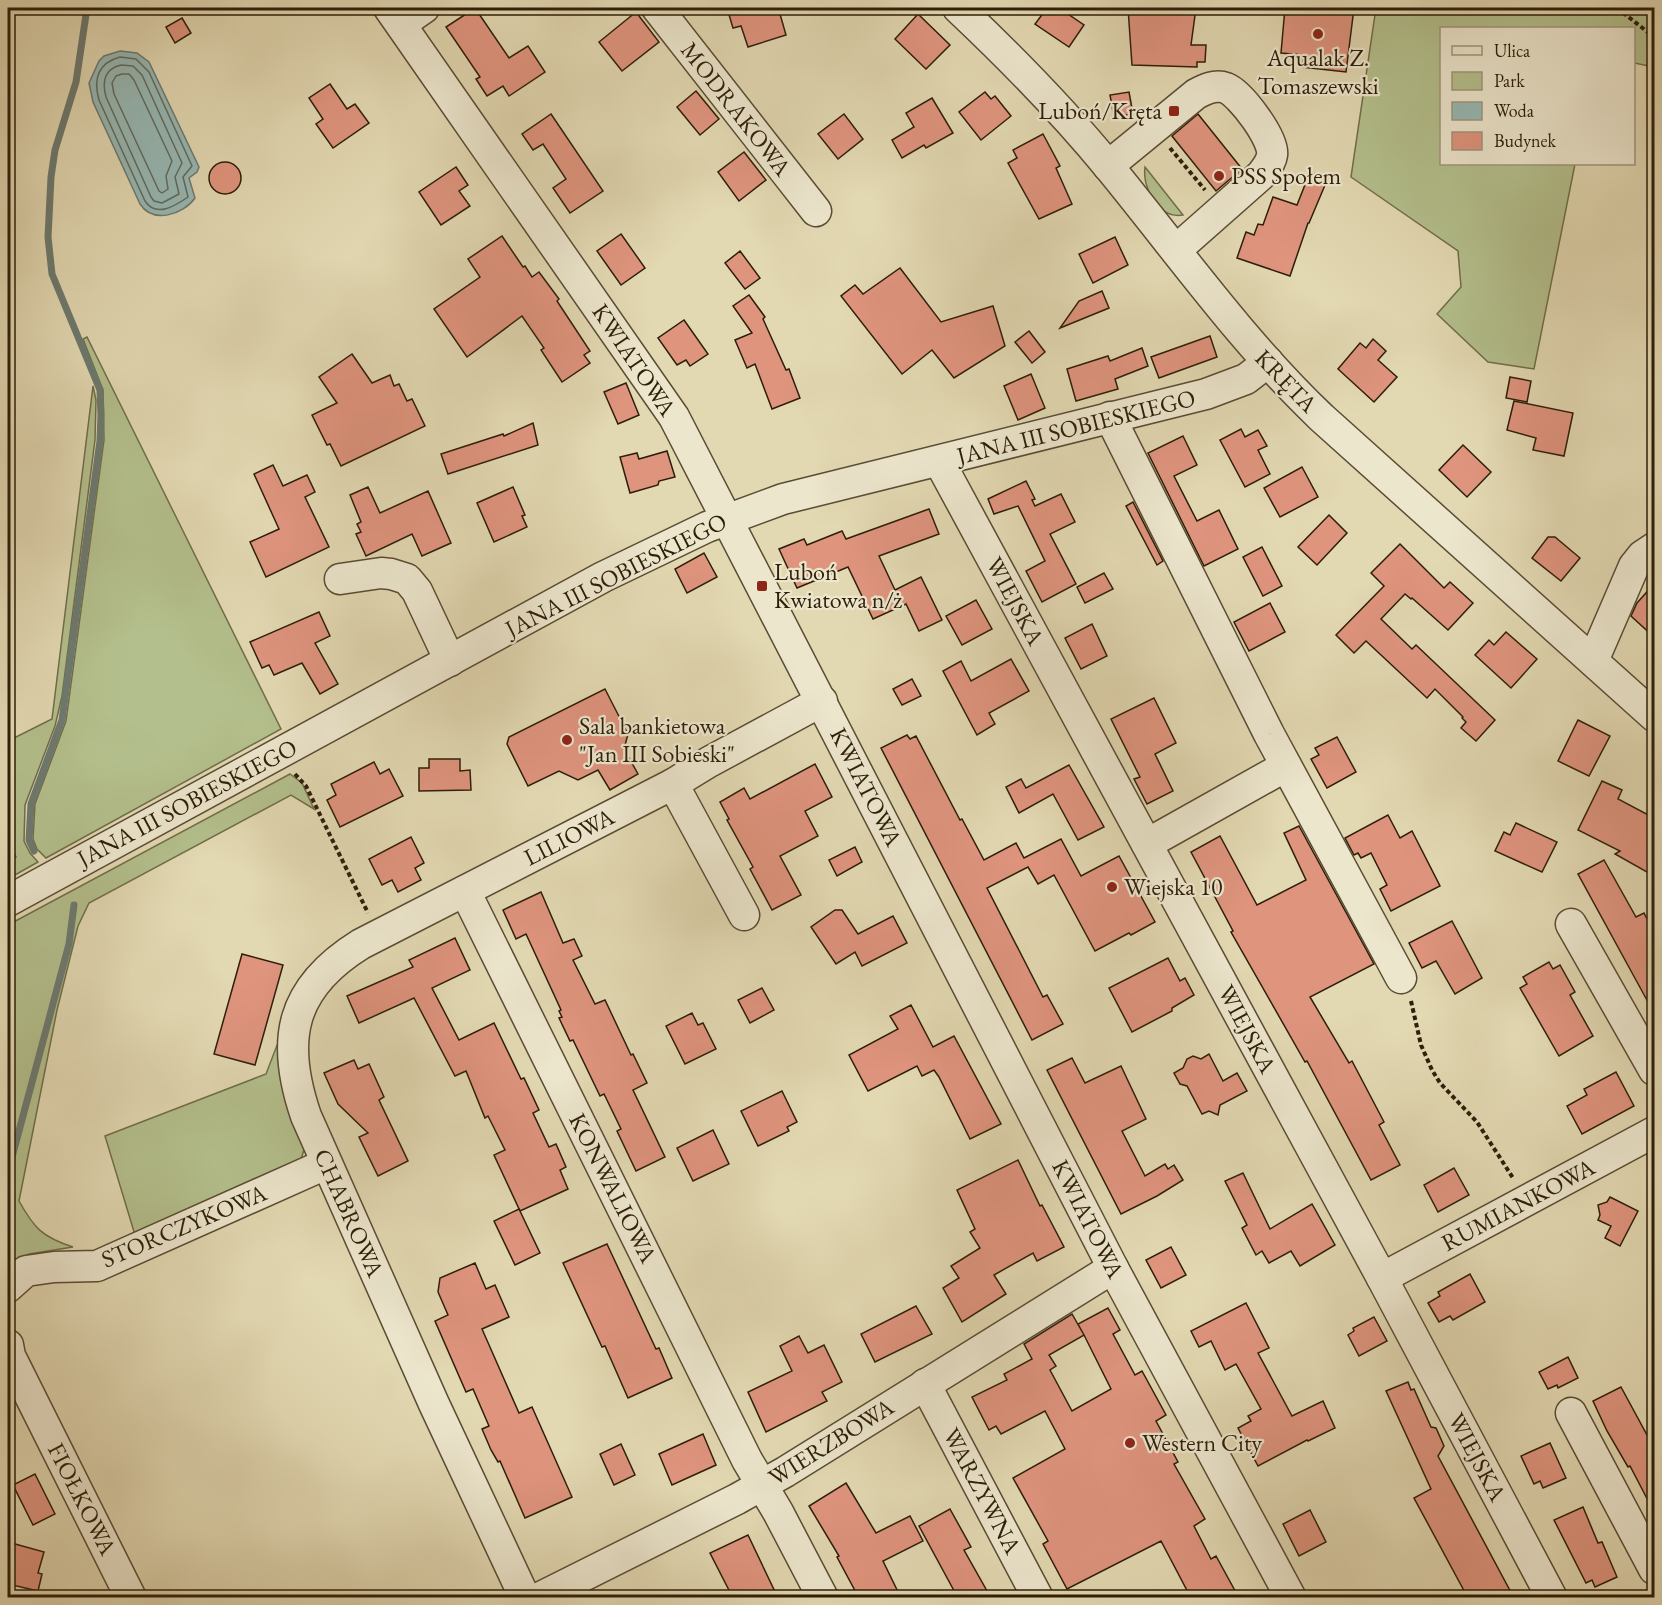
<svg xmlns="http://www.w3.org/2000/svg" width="1662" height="1605" font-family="'EB Garamond',serif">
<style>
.green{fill:#b3bf8c;stroke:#706e4a;stroke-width:1.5}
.water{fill:#97b8b4;stroke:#6d7a70;stroke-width:1.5}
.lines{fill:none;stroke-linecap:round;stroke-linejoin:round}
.shore{stroke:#626b5e;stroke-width:1.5}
.stream{stroke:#6d7a70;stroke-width:7}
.building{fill:#df947e;stroke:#2d1e09;stroke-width:1.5;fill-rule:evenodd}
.minor-casing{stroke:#5a4c33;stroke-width:33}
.path{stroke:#2d1e09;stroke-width:4;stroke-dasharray:4.5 3;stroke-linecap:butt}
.minor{stroke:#ece6cd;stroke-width:30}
.poi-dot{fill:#8f2418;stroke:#ece6cd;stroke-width:2}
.labels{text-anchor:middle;stroke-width:4.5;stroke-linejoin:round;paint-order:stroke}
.poi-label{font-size:24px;fill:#2d1e09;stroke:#ece6cd;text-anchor:start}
.street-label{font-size:24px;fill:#2d1e09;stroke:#ece6cd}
</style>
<rect width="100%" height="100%" fill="#e2d8b2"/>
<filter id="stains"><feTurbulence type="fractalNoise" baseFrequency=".00333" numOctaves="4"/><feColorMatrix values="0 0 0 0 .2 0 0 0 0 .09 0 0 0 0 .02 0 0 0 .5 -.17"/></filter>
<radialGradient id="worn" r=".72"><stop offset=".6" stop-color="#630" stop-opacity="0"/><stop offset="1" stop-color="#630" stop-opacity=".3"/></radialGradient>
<g class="green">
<path d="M1376 8H1654V67L1634 63V28H1442V164H1575L1534 369 1488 362 1437 314 1461 287 1458 251 1351 177Z"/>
<path d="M1145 167 1183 215C1158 219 1142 188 1145 167Z"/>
<path d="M87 337 281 729 46 858 37 849 33 839 35 804 66 721 104 440 103 390 83 339Z"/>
<path d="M93 386 96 400 95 440 62 696 55 726 25 805 24 841 30 853 38 862 8 879V861L16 857 8 839V741L52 719Z"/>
<path d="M290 774 302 783 314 809 291 795 89 903 78 926 57 1010 19 1201C34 1228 42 1237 73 1247L29 1254 8 1268V925Z"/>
<path d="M281 1035 278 1056 280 1074 305 1147 299 1165 135 1235 105 1136 266 1074Z"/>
</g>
<path class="water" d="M120 51 137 53 149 62 199 167 197 172 189 178 195 198C183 215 153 224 140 204L93 102 89 83 99 61 104 56Z"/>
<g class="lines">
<g class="shore">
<path d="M120 57 136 59 149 72 192 166 183 177 188 197C175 206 156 218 145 201L99 100C93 79 98 63 120 57Z"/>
<path d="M121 65 133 66 142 75 182 163 175 177 179 194 162 203 154 201 151 197 106 97C102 82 104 69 121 65Z"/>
<path d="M129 74 134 80 172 161 166 176 168 189 162 193 159 191 114 94 112 83 116 76 122 74Z"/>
</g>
<g class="stream">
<path d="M34 851 29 840 31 804 62 720 100 441 101 415 100 390 52 274 48 237 51 177 55 150 76 82 87 8"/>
<path d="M8 1172 69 944 74 905"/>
</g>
</g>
<g class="building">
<path d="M475 8 509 58 528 46 545 72 509 96 503 86 487 96 476 79 480 77 446 27Z"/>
<path d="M727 8H787L788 12 780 14 786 35 748 47 741 26 733 28Z"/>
<path d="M1047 8H1059L1084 25 1069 47 1035 24Z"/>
<path d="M1128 8H1196L1191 45H1206L1205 62H1197V67L1132 65Z"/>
<path d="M1285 8H1354L1346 72 1302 67 1303 55 1281 53Z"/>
<path d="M636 12 659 42 622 71 599 42Z"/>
<path d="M918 14 950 45 926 69 895 39Z"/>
<path d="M182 18 191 33 175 43 166 27Z"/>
<path d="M330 84 347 109 355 104 369 123 333 148 316 124 323 119 309 98Z"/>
<path d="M696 91 719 119 700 135 677 107Z"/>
<path d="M985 92 991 99 995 96 1011 116 981 140 959 112Z"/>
<path d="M1129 92 1133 114 1114 117 1110 95Z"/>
<path d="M932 98 953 133 926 148 924 145 902 158 892 140 914 127 906 113Z"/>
<path d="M551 114 603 191 570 213 553 188 566 179 543 144 533 150 522 134Z"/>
<path d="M844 114 863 139 838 159 818 134Z"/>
<path d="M1198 114 1242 169 1216 191 1172 136Z"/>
<path d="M1043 134 1060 166 1056 168 1072 204 1039 219 1008 163 1017 158 1013 150Z"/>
<path d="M744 152 766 180 739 201 718 172Z"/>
<circle cx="225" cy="178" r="16"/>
<path d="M456 167 468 185 459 191 470 206 441 225 419 192Z"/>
<path d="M1310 172 1328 178 1309 223H1308L1290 276 1237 258 1246 232 1254 235 1258 224 1263 225 1273 197 1297 205Z"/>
<path d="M621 234 645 268 621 285 597 251Z"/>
<path d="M502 236 523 267 525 266 532 277 539 272 559 299 557 301 590 351 584 355 590 363 562 382 541 350 544 348 522 316 467 357 434 309 480 277 468 259Z"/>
<path d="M1115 237 1128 265 1093 283 1079 254Z"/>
<path d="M740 251 760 278 745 289 725 263Z"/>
<path d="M900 268 941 322 993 306 1005 346 954 378 932 350 902 374 841 296 855 285 863 294Z"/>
<path d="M1102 291 1109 308 1060 328 1079 301Z"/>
<path d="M749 295 765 317 763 319 786 370 789 369 800 398 772 409 755 364 747 368 735 340 752 333 733 306Z"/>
<path d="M684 320 708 354 690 366 686 360 677 365 658 338Z"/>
<path d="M1029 331 1045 352 1032 363 1015 342Z"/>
<path d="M1210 336 1217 357 1159 378 1151 357Z"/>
<path d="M1373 339 1386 351 1378 360 1397 377 1374 402 1338 369 1360 343 1366 348Z"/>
<path d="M1142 348 1148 366 1115 379 1118 389 1076 401 1067 369 1108 356 1110 361Z"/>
<path d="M352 354 372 383 390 375 394 386 399 384 407 401 412 399 425 426 341 466 330 444 327 445 312 415 337 403 319 377Z"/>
<path d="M1031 374 1045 408 1018 420 1004 386Z"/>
<path d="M1510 377 1531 381 1527 402 1506 398Z"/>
<path d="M626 383 639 415 618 424 604 392Z"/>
<path d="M1514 401 1573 413 1564 456 1533 450 1536 438 1507 430Z"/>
<path d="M533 423 538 445 448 474 441 454 503 434 504 436Z"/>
<path d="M1241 429 1245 437 1258 430 1267 446 1258 450 1270 474 1245 487 1220 440Z"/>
<path d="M1183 436 1197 465 1174 476 1197 521 1219 510 1238 549 1204 566 1148 453Z"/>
<path d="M1463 445 1491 472 1467 497 1439 470Z"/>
<path d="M667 451 675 477 659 481 658 485 630 493 620 457 637 453 639 459Z"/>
<path d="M273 465 283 486 307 475 315 492 305 497 329 547 266 577 250 542 279 529 254 474Z"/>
<path d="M1302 467 1318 497 1280 517 1264 488Z"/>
<path d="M1026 481 1035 499 1032 500 1035 506 1061 494 1075 522 1050 534 1076 584 1042 602 1026 571 1045 561 1018 506 994 514 988 499Z"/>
<path d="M368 487 380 513 428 491 451 543 422 556 412 534 366 556 356 534 361 532 357 524 361 522 350 495Z"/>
<path d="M513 487 525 515 522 516 527 527 494 542 477 503Z"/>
<path d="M1133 502 1163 561 1157 565 1126 506Z"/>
<path d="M929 509 939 534 879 556 895 590 921 577 942 620 919 631 906 604 873 619 848 567 797 588 779 549 804 539 807 545 842 531 846 539Z"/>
<path d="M1329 515 1347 533 1317 565 1298 547Z"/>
<path d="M1548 537H1555L1580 558 1561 581 1532 558Z"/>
<path d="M1400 544 1444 588 1450 582 1473 603 1448 630 1412 598 1411 599 1405 594 1381 619 1412 649 1416 645 1495 720 1476 741 1461 728 1466 722 1462 718 1463 717 1435 689 1427 698 1366 641 1354 653 1336 635 1384 586 1371 573Z"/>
<path d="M1262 547 1282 586 1263 596 1243 557Z"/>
<path d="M704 553 717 577 687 593 675 569Z"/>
<path d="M1104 573 1113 589 1085 603 1077 587Z"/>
<path d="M1654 584V637L1631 616 1637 603Z"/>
<path d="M976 600 992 629 962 645 946 616Z"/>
<path d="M1270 603 1285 632 1249 651 1234 622Z"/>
<path d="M319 612 330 636 315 643 338 684 320 694 302 663 274 675 269 665 262 668 250 642Z"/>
<path d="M1092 624 1107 656 1081 669 1065 638Z"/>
<path d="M1506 632 1537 659 1511 688 1475 655 1489 640 1494 645Z"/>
<path d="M1011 659 1029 691 989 713 995 724 977 735 943 671 961 661 971 681Z"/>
<path d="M912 679 921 696 902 705 893 689Z"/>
<path d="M605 689 628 734 624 749 638 774 610 790 598 770 578 780 559 771 528 786 507 744 509 737Z"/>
<path d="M1154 698 1176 743 1155 754 1173 791 1147 804 1134 779 1140 777 1111 719Z"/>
<path d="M1578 720 1610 736 1589 776 1558 761Z"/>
<path d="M907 735 910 739 916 736 960 820 962 819 984 860 1016 843 1024 858 1061 839 1081 876 1119 856 1155 922 1131 935 1129 933 1095 951 1054 875 1038 884 1028 867 987 888 1043 997 1047 995 1063 1024 1032 1040 881 748Z"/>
<path d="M1337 737 1356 772 1327 788 1311 759 1319 755 1315 748Z"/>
<path d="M429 759H460V771L470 770 471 790 419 791V768H429Z"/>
<path d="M374 762 380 774 389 769 403 796 340 827 327 800 336 795 331 784Z"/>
<path d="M815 764 832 797 805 811 818 836 780 856 801 895 772 910 750 869 753 867 727 820 729 819 720 802 744 788 750 799Z"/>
<path d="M1069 765 1104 827 1078 840 1053 794 1019 813 1006 787 1021 779 1026 788Z"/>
<path d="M1602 781 1622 790 1618 799 1654 818V876L1615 854 1620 851 1578 830Z"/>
<path d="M1388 815 1400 838 1412 831 1440 886 1391 911 1380 889 1387 885 1371 853 1361 858 1358 853 1354 855 1345 838Z"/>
<path d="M1516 823 1557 842 1542 872 1495 851 1504 832 1510 835Z"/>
<path d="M1299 826 1374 964 1310 997 1349 1063 1352 1061 1384 1122 1379 1125 1400 1165 1371 1180 1307 1061 1305 1062 1231 932 1233 931 1191 852 1220 836 1257 905 1306 880 1284 833Z"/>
<path d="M411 837 424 863 415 868 421 880 398 892 392 880 382 885 369 859Z"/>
<path d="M855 847 862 862 837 876 829 860Z"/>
<path d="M1604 860 1636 917 1644 913 1654 933V1013L1578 874Z"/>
<path d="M541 892 563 943 574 939 582 956 573 960 595 1004 605 1000 631 1055 633 1054 647 1083 633 1090 665 1157 636 1171 617 1131 621 1129 604 1094 600 1096 573 1040 570 1041 559 1018 562 1017 559 1011 561 1010 526 934 516 939 503 910Z"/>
<path d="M835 910H842L858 934 893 916 907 943 862 966 855 952 836 964 811 927Z"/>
<path d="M1452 921 1482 978 1455 994 1436 961 1422 968 1409 943Z"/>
<path d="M455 938 470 970 432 988 459 1040 494 1023 521 1079 524 1078 539 1110 533 1113 549 1147 556 1144 566 1167 560 1170 568 1189 520 1211 494 1155 505 1150 488 1116 485 1118 466 1071 455 1076 414 998 359 1023 347 996 413 967 409 960Z"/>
<path d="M242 954 283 965 255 1065 214 1054Z"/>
<path d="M1168 958 1180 981 1185 978 1194 995 1172 1008V1011L1132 1032 1109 988Z"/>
<path d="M1549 962 1553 969 1560 965 1575 992 1570 995 1593 1036 1559 1056 1520 988 1527 984 1523 977Z"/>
<path d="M762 988 774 1010 750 1023 738 1000Z"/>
<path d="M911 1005 933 1047 954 1036 1001 1124 970 1139 939 1077 934 1070 922 1076 917 1066 868 1091 849 1055 898 1029 890 1016Z"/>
<path d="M692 1013 698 1025 703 1023 716 1049 685 1064 666 1026Z"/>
<path d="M1209 1054 1223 1081 1237 1073 1247 1091 1220 1105 1218 1115 1209 1111 1202 1114 1187 1086 1180 1084 1174 1073 1183 1068 1187 1059 1193 1056 1201 1059Z"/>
<path d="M1072 1058 1085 1083 1121 1066 1146 1119 1122 1131 1145 1176 1165 1164 1168 1169 1174 1165 1183 1180 1157 1196 1121 1214 1047 1070Z"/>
<path d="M354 1060 358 1069 369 1064 384 1097 379 1100 408 1161 378 1176 359 1137 368 1133 338 1104 324 1073Z"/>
<path d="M1616 1072 1634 1106 1582 1134 1567 1106 1587 1095 1584 1089Z"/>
<path d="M782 1091 797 1122 787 1127 789 1131 758 1146 741 1111Z"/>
<path d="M713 1130 729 1164 693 1181 677 1148Z"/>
<path d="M1018 1160 1040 1206 1042 1205 1064 1247 1037 1261 1033 1253 994 1275 1006 1294 962 1322 943 1288 959 1278 951 1266 980 1248 970 1232 975 1229 957 1190Z"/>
<path d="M1454 1168 1469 1195 1438 1212 1424 1185Z"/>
<path d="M1243 1173 1270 1229 1312 1204 1335 1245 1300 1266 1291 1251 1269 1263 1262 1251 1256 1255 1242 1228 1247 1225 1225 1181Z"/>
<path d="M1610 1197 1638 1211 1620 1246 1605 1238 1611 1226 1598 1220 1600 1215 1598 1205 1607 1202Z"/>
<path d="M519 1209 540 1253 515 1265 494 1221Z"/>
<path d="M607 1244 656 1349 659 1348 672 1378 628 1398 605 1346 602 1347 563 1263Z"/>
<path d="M1171 1247 1186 1275 1161 1288 1146 1260Z"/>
<path d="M475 1263 486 1289 495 1285 509 1317 482 1329 519 1413 532 1407 572 1497 525 1518 500 1461 498 1462 491 1450 482 1429 489 1426 473 1389 466 1392 435 1321 448 1315 438 1292 440 1278Z"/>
<path d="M1470 1274 1485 1302 1453 1320 1450 1316 1439 1322 1428 1303 1440 1296 1438 1292Z"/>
<path d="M1246 1303 1269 1348 1258 1353 1292 1416 1323 1401 1335 1428 1308 1441 1307 1440 1258 1466 1238 1428 1251 1421 1248 1416 1261 1409 1236 1364 1225 1370 1211 1341 1199 1347 1191 1331Z"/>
<path d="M916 1306 932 1334 875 1362 861 1334Z"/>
<path d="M1108 1308 1120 1330 1113 1334 1135 1375 1142 1371 1166 1415 1156 1421 1178 1462 1174 1464 1205 1519 1194 1526 1211 1559 1216 1556 1239 1598H1191L1161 1541 1067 1589 1043 1544 1048 1541 1013 1478 1065 1449 1045 1411 1001 1434 996 1426 989 1430 972 1397 1007 1380 1004 1374 1032 1359 1024 1344 1072 1314 1084 1335 1078 1324ZM1084 1335 1111 1389 1072 1411 1050 1370 1056 1366 1049 1355Z"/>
<path d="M1374 1317 1387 1341 1359 1356 1348 1335 1354 1331 1353 1328Z"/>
<path d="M799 1336 808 1353 824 1345 842 1382 822 1392 827 1401 766 1432 748 1392 792 1371 780 1346Z"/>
<path d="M1568 1357 1578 1378 1558 1388 1557 1385 1548 1389 1539 1372Z"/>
<path d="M1408 1382 1411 1390 1414 1389 1431 1427 1436 1428 1444 1446 1438 1456 1514 1598H1468L1414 1498 1431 1489 1386 1391Z"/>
<path d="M1621 1387 1654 1448V1512L1630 1466 1628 1467 1607 1431 1593 1401Z"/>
<path d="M703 1434 716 1465 672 1485 659 1454Z"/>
<path d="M1550 1443 1566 1478 1543 1488 1540 1481 1534 1484 1521 1456Z"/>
<path d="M621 1444 635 1475 614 1485 600 1454Z"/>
<path d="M35 1474 55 1514 33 1525 13 1485Z"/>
<path d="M846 1483 876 1533 910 1516 923 1541 883 1561 901 1598H859L837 1557 839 1556 809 1506Z"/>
<path d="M1583 1507 1598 1543 1602 1542 1617 1577 1595 1587 1592 1580 1586 1583 1554 1520Z"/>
<path d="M950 1509 971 1547 964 1550 991 1598H958L919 1526Z"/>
<path d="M1310 1510 1326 1542 1299 1556 1283 1524Z"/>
<path d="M748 1535 778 1598H733L710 1553Z"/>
<path d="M8 1542 44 1552 38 1573 42 1574 38 1591 8 1584Z"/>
</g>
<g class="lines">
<defs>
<g id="minor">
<path d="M389 8 674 417 1113 1268 1291 1598"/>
<path d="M657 8 816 211"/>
<path d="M958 8C1011 58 1062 110 1109 167 1178 251 1242 342 1322 418L1654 716"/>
<path d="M401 24 424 8"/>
<path d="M1108 166 1196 94C1205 89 1215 84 1226 88 1241 94 1275 140 1272 155 1271 163 1265 170 1261 175L1176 250"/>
<path d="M1110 417 1269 734 1401 978"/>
<path d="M939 461 1382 1278 1552 1598"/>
<path d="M340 579 381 573 391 574 407 579 417 591 450 661"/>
<path d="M1593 661 1634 566 1642 556 1654 548"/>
<path d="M1147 844 1286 766"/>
<path d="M465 891 747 1460 778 1512 823 1598"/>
<path d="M8 901 603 577 707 527 783 499 1206 394 1246 379 1268 362"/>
<path d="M744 915 673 784 709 762 822 701"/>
<path d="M1571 924 1654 1070"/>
<path d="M1382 1278 1654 1132"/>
<path d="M8 1287 26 1271 54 1267 97 1266 326 1164"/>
<path d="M8 1345 10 1356 131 1598"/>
<path d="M925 1384 1038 1598"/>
<path d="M1571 1413 1654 1569"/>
<path d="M525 1598 434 1404 306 1116C280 1040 290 988 361 944L673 784"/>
<path d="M539 1598 737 1499 785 1472 1113 1268"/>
</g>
</defs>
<use href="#minor" class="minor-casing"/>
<g class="path">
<path d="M1617 8 1654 37"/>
<path d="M1170 148 1205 190"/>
<path d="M295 774 306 786 368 913"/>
<path d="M1411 1001 1421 1045 1432 1070 1440 1083 1477 1122 1513 1178"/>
</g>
<use href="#minor" class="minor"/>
</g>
<g class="poi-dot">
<circle cx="1318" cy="34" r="6"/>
<rect x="1168" y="105" width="12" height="12" rx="3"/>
<circle cx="1219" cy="176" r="6"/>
<rect x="756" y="580" width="12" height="12" rx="3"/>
<circle cx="567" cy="740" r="6"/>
<circle cx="1112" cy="887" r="6"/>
<circle cx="1130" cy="1443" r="6"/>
</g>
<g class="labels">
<g class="poi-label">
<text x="1318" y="66" text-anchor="middle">Aqualak Z.<tspan x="1318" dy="28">Tomaszewski</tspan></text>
<text x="1162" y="119" text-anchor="end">Luboń/Kręta</text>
<text x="1231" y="184">PSS Społem</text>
<text x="774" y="580">Luboń<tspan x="774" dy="28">Kwiatowa n/ż</tspan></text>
<text x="579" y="734">Sala bankietowa<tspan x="579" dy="28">"Jan III Sobieski"</tspan></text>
<text x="1124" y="895">Wiejska 10</text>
<text x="1142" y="1451">Western City</text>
</g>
<g class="street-label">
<text transform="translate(736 109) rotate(52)" y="8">MODRAKOWA</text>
<text transform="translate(634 360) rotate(56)" y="8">KWIATOWA</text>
<text transform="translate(1286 381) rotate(46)" y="8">KRĘTA</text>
<text transform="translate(1076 427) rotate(-14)" y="8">JANA III SOBIESKIEGO</text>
<text transform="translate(616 575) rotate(-27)" y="8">JANA III SOBIESKIEGO</text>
<text transform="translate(1015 601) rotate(62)" y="8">WIEJSKA</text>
<text transform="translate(866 787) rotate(63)" y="8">KWIATOWA</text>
<text transform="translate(187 803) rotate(-28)" y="8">JANA III SOBIESKIEGO</text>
<text transform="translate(569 837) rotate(-27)" y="8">LILIOWA</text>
<text transform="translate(1247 1029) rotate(62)" y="8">WIEJSKA</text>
<text transform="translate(613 1188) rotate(63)" y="8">KONWALIOWA</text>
<text transform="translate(1518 1205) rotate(-28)" y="8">RUMIANKOWA</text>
<text transform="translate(349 1213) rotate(66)" y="8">CHABROWA</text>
<text transform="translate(1088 1219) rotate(63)" y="8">KWIATOWA</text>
<text transform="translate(184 1226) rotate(-23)" y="8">STORCZYKOWA</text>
<text transform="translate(831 1442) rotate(-32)" y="8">WIERZBOWA</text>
<text transform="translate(1477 1457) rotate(62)" y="8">WIEJSKA</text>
<text transform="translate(982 1491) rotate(62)" y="8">WARZYWNA</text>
<text transform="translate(82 1499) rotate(63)" y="8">FIOŁKOWA</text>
</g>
</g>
<rect width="1662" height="1605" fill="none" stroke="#e2d8b2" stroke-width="30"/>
<rect x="9" y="9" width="1644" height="1587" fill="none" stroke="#2d1e09" stroke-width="3"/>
<rect x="15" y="15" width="1632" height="1575" fill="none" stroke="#2d1e09" stroke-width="1.5"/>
<rect x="1440" y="27" width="195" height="138" fill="#ece6cd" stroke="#a0967f" stroke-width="1.5"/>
<rect x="1452" y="46" width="30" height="9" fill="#ece6cd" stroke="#a0967f" stroke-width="1.5"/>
<text x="1494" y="57" font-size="18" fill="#2d1e09">Ulica</text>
<rect x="1452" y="72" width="30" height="18" fill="#b3bf8c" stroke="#a0967f" stroke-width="1.5"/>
<text x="1494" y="87" font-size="18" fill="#2d1e09">Park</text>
<rect x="1452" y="102" width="30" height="18" fill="#97b8b4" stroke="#a0967f" stroke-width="1.5"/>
<text x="1494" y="117" font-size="18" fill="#2d1e09">Woda</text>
<rect x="1452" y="132" width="30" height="18" fill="#df947e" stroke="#a0967f" stroke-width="1.5"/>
<text x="1494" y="147" font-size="18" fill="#2d1e09">Budynek</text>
<rect width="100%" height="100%" filter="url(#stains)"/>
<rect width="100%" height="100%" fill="url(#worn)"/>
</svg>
